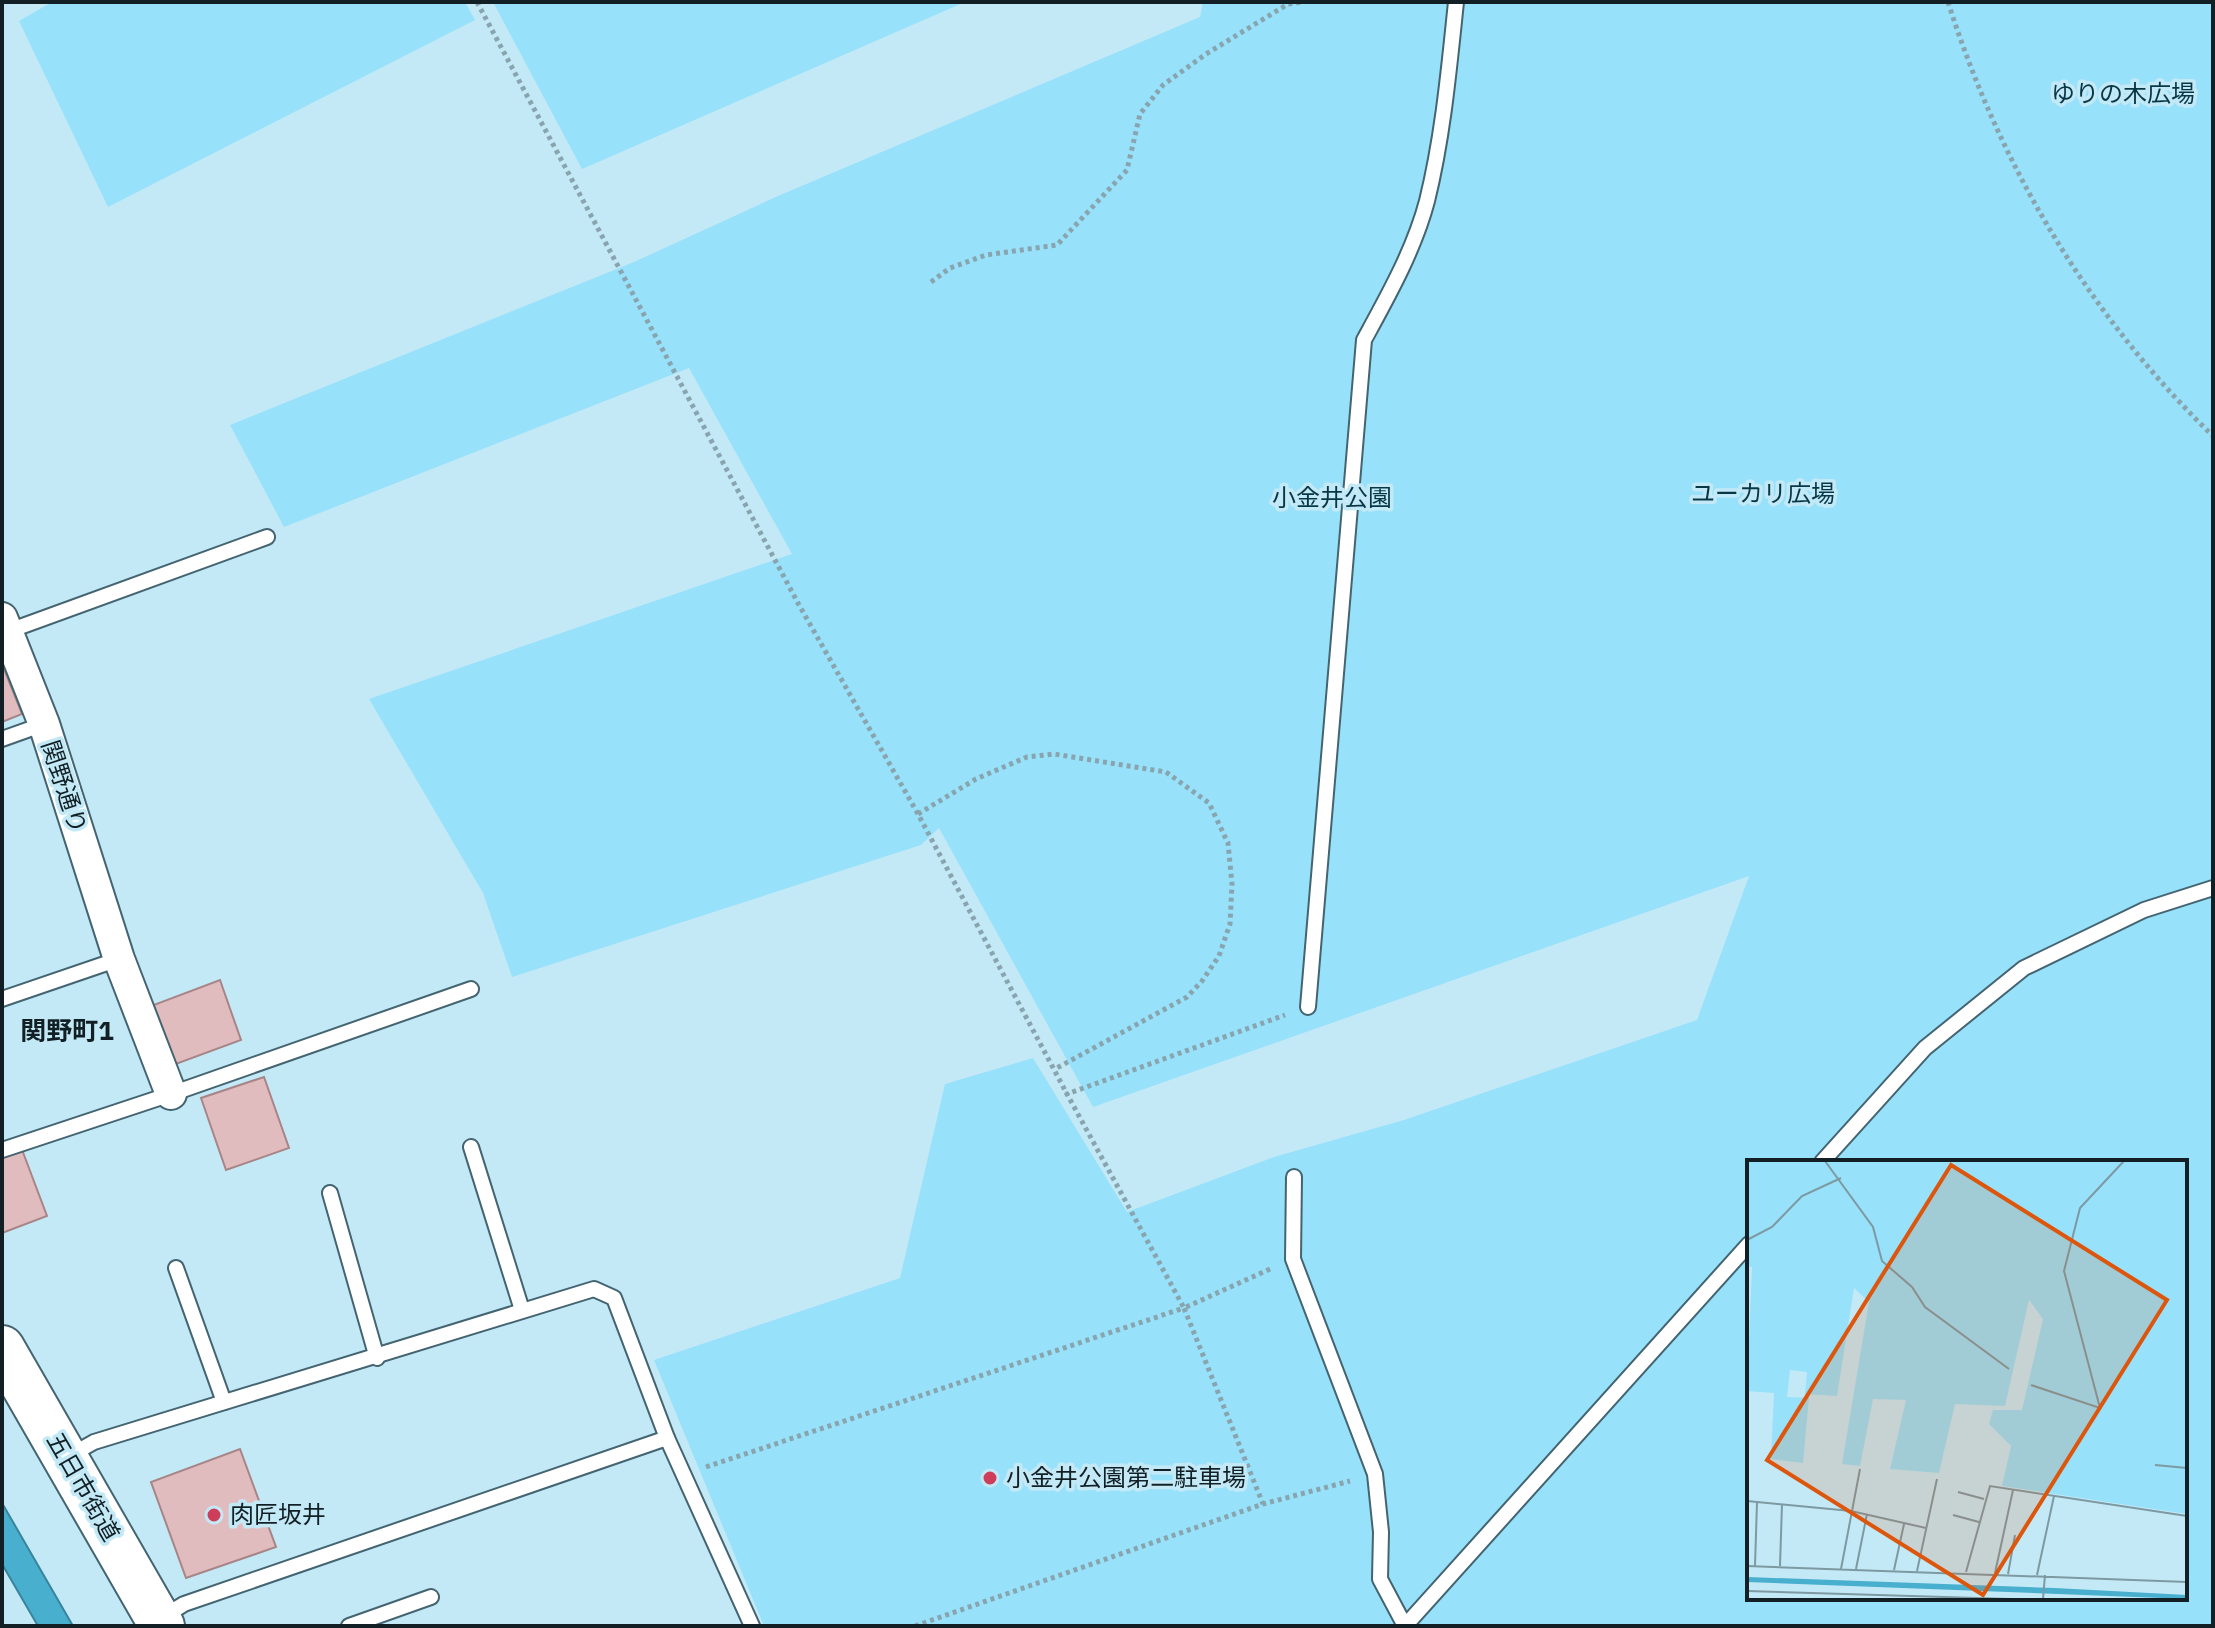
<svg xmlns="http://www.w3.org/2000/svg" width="2215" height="1628" font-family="'IBM Plex Sans','Noto Sans JP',sans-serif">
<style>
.green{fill:#97e1fa;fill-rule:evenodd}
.water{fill:#49afcf;stroke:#38849c;stroke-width:2}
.building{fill:#e1bcbf;stroke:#a78587;stroke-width:2}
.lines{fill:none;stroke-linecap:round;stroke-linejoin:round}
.lane-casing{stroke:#436470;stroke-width:18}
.street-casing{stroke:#436470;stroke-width:34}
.primary-casing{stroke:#436470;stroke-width:48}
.path{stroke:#88a5af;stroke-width:5;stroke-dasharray:4 4;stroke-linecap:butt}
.lane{stroke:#fff;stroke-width:14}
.street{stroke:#fff;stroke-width:30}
.primary{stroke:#fff;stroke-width:44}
.poi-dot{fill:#ce3e5b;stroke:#c4e9f6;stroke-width:3}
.labels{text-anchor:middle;stroke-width:7;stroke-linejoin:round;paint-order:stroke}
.park-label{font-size:24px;fill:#073745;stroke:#c4e9f6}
.street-label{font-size:24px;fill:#122025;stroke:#c4e9f6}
.poi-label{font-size:24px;fill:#122025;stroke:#c4e9f6;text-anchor:start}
.neighbourhood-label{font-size:26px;font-weight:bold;fill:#122025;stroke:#c4e9f6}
.inset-road{fill:none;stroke:#7d99a2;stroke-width:2}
.view{fill:#dd560d;fill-opacity:0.15;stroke:#dd560d;stroke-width:4}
.inset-edge{fill:none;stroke:#122025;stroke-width:4}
</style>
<rect width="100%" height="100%" fill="#c4e9f6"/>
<g class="green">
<path d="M52 2H465L475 20 108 207 19 21Z"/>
<path d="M493 2H965L582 169Z"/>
<path d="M1203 2H2213V1626H764L654 1360 900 1278 945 1084 1033 1058 1127 1212 1274 1157 1404 1120 1697 1020 1749 876 1093 1107 939 828 921 845 512 977 483 893 369 699 792 554 689 368 284 527 230 425 634 262 778 196 1200 17ZM1749 1162H2185V1598H1749Z"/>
</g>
<path class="water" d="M2 1503 73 1626H38L2 1564Z"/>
<g class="building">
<path d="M2 664 22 714 2 722Z"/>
<path d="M220 980 241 1040 173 1065 151 1006Z"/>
<path d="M264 1077 289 1148 226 1170 201 1098Z"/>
<path d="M21 1147 47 1216 2 1233V1154Z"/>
<path d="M240 1449 276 1547 186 1578 151 1482Z"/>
</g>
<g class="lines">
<defs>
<g id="lane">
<path d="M6 632 267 537"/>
<path d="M2 739 44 724"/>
<path d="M2 999 119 959"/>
<path d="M1308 1007 1364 340C1388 296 1414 250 1427 201 1443 136 1449 69 1456 2"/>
<path d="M471 1147 522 1310"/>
<path d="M2 1150 171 1094 471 989"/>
<path d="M1822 1162 1925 1048 2024 968 2144 910 2213 888"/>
<path d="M1294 1177 1293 1259 1375 1474 1381 1532 1380 1579 1405 1626 1749 1244"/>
<path d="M330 1193 377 1358"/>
<path d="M176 1268 224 1402"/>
<path d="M71 1455 94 1442 594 1289 614 1298 667 1438 752 1626"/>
<path d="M163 1617 184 1604 667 1438"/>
<path d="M349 1626 431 1597"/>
</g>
<path id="street" d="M2 618 44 724 119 959 171 1094"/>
<path id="primary" d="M2 1348 162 1626"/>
</defs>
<use href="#lane" class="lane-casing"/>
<use href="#street" class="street-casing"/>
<use href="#primary" class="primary-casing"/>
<g class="path">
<path d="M477 2 799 605 918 814 1067 1094"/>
<path d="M1948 2C2000 166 2089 316 2213 436"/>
<path d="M931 282 950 268 986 255 1057 245 1127 170 1140 114 1163 85 1206 54 1288 4 1303 2"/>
<path d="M918 814 976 779 1027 757 1054 754 1166 772 1209 803 1228 843 1232 884 1230 924 1219 956 1202 981 1187 997 1055 1069"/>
<path d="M1270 1269 1184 1308 1067 1094 1285 1015"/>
<path d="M706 1467 1184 1308 1263 1504"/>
<path d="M915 1626 1263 1504 1350 1481"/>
</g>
<use href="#lane" class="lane"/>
<use href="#street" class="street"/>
<use href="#primary" class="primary"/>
</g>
<g class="poi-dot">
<circle cx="990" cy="1478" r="8"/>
<circle cx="214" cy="1515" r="8"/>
</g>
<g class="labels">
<g class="park-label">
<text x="2123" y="102">ゆりの木広場</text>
<text x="1763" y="502">ユーカリ広場</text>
<text x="1332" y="506">小金井公園</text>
</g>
<g class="street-label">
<text transform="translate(64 787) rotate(72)" y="8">関野通り</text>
<text transform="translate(83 1487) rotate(60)" y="8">五日市街道</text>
</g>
<g class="poi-label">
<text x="1006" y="1486">小金井公園第二駐車場</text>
<text x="230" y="1523">肉匠坂井</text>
</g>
<g class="neighbourhood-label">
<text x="67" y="1040">関野町1</text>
</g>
</g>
<g transform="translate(1747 1160)">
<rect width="440" height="440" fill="#c4e9f6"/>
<path d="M0 1H440V354L255 326 264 286 242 264 246 250H275L296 159 282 140 258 246 208 244 192 313 143 309 159 240 126 239 113 306 95 304 122 142 107 128 90 236 58 234 60 212 43 210 40 237 62 238 56 303 24 299 27 233 0 231 5 107 0 106Z" fill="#97e1fa"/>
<path d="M0 417 308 428 440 435V439L0 422Z" fill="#49afcf"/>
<path class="inset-road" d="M78 1 126 67 135 101 165 127 178 147 262 209M0 80 25 67 55 36 94 18M284 225 353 248 317 111 333 48 377 1M408 305 440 308M211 332 237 339M0 341 104 351 179 368M206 355 232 362M0 406 440 422M8 406 10 342M33 406 35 344M94 409 113 309M109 409 120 354M147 410 157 364M170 411 190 319M219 412 243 326 440 356M248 413 266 330M261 414 268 375M290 415 307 336M0 431 264 439M296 439 298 415"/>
<path class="view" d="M204 5 420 140 236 435 20 300Z"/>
<rect width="440" height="440" class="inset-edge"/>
</g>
<rect width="2215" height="1628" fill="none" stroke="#122025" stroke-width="8"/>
</svg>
